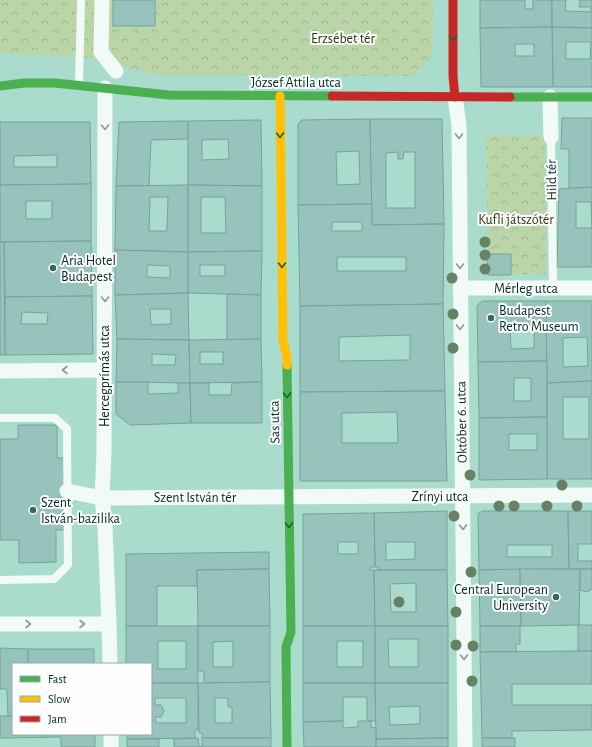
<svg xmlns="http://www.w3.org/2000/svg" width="592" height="747" font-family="'Alegreya Sans',sans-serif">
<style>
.park{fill:url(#park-crowns)}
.building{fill:#98c3bc;stroke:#75a29b;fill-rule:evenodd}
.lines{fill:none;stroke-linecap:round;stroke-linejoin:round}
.lane{stroke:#f2faf8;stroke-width:8}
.street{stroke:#f2faf8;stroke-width:15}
.fast{stroke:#4caf50;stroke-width:9}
.slow{stroke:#ffc107;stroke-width:9}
.jam{stroke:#c62828;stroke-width:9}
.tree{fill:#678066}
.oneway{stroke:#1e5f33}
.oneway2{stroke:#859c97}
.poi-dot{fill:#3b685d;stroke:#fdfdfd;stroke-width:1.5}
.labels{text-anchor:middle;stroke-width:4;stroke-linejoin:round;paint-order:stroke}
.park-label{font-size:14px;fill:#313410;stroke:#fdfdfd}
.street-label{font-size:14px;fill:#002a20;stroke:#fdfdfd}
.poi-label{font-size:14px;fill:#002a20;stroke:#fdfdfd;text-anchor:start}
</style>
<defs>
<pattern id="park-crowns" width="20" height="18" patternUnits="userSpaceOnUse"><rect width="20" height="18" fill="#bad5a8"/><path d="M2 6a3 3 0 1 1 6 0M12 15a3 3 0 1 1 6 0" fill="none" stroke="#9eb790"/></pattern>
</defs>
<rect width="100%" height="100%" fill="#aadcce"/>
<g class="park">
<path d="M0 0H433L432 56 413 76 156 75 89 58 0 53Z"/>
<path d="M486 135 545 136 546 274 488 275Z"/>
</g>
<g class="building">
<rect x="113" y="0" width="42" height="26"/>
<path d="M480 0H525V9H533V0H552V27L480 28Z"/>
<path d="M552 0H566L565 11 591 12V7H579L580 0H592V28L552 27Z"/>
<path d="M552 27 592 28V87H553ZM566 42H591L590 59H566Z"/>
<path d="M552 27 553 87H481L480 28ZM515 44H534V56H515Z"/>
<path d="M562 118H592V187L569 189V149H561Z"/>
<path d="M370 119 372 204 298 205V124L302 120ZM359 151 360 184 337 185 336 152Z"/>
<path d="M370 119H442L444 224 372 225ZM398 152V159H403L404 152H415V208H386V153Z"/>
<path d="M261 120 262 186 188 185V121ZM228 139 229 159 202 160V140Z"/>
<path d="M188 121V139L151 140 149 186H116L119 122Z"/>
<path d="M0 122H90L91 184 0 185ZM57 155V167H14V156Z"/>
<path d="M91 184V241L0 242V185ZM26 201H52V219H26Z"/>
<path d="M188 185V252L115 250 116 186ZM150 197H168L167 231H149Z"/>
<path d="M188 185 262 186V251L188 252ZM201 197H225L226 233H201Z"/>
<path d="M592 187V267H557L559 189ZM576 202H591L592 228H576Z"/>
<path d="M372 204V225L444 224 443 304 300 306 298 205ZM332 222H362V231H332ZM337 257H406V271H337Z"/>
<path d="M91 241 92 296 5 297 4 242Z"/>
<path d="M0 242H4L5 355H0Z"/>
<path d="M115 250 188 252V293L115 295ZM147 265 170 266V278L147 277Z"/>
<path d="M262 251 261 295 188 293V252ZM200 265H225V276H200Z"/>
<path d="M487 254H511V275H488Z"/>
<path d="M188 293 189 340 117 339 115 295ZM150 309H171V324L151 325Z"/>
<path d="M227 294 261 295V339L227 340Z"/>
<path d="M92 296 93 354 5 355V297ZM22 312 48 313 47 324H21Z"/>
<path d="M482 301H546L547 361 478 362 477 306ZM534 328V348L511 349 510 329Z"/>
<path d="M546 301H592V381L547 383ZM587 337 588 366 563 367V338Z"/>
<path d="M443 304 445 391 300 392V306ZM410 335V360L339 361V337Z"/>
<path d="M117 339 189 340 190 383 116 382ZM152 354 176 355 175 365H152Z"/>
<path d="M261 339 262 382 190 383 189 340ZM200 352H223V364H200Z"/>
<path d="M547 361V417L479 418 478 362ZM514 378H531V401H514Z"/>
<path d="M592 381V479H547V383ZM563 397H589V439H563Z"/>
<path d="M116 382H148V394L178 393V383H190L191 423 130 425 116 414Z"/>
<path d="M262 382V423H191L190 383H209V395H231L232 383Z"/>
<path d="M445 391 447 481H300V392ZM397 412 398 443H342V413Z"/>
<path d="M547 417V479L479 480V418ZM509 434H537V450H509Z"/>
<path d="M18 425H57V458H65V530H56V562L19 563V540H0V439H18Z"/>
<path d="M447 511V570H378V567H375L374 513ZM386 542H415V559L386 560Z"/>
<path d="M482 511H568L569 569 479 570 478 514ZM507 545H552V557H507Z"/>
<path d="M568 511H592V544H578V561H592V569H569Z"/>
<path d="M374 513 375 567H370V570H374L375 626H303V514ZM338 542H358V554H338Z"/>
<path d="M269 552V569L197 570V586H157V626H126V554Z"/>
<path d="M269 569 270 626H198L197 570Z"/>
<path d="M520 569 521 626H480L479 570Z"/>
<path d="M520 569H580L579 625 521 626Z"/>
<path d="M580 569H592V589L587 592 580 590Z"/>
<path d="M374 570H447L448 626H375ZM416 583V612H391L390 584Z"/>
<rect x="578" y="625" width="14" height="26"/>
<path d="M126 626H198V683H151V664H126ZM158 641H186V669H158Z"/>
<path d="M198 626H270V682L204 683V671H198ZM233 641V667H213V642Z"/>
<path d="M303 626H375V683H303ZM337 641H363V667H337Z"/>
<path d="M375 626H448V683H375ZM388 639H418V667H389Z"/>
<path d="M480 626H520V644H516V652H480Z"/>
<path d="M0 648 28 649V664H13V716H8L7 689H0Z"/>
<rect x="28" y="649" width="66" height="15"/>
<path d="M578 651H592V684H512V705H592V730L512 731V738H482L480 652Z"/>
<path d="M270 682 271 738H202V733H199L198 683ZM215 698H228V707H232V723H215Z"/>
<path d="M151 683H198V730H195V738L127 739V734H151ZM155 698H186V723H156L155 717H161L164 711 161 705H155Z"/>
<path d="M303 683H375L376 721H367V697H343V721L303 722Z"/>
<path d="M375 683H448V738L376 739ZM420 706V724L390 725 389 707Z"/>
<path d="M0 716H13V734H95V747H61V737L0 738Z"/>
<path d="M343 721V728L358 727V721H371V727L376 728V747H304L303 722Z"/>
<path d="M198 738 199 747H174V739Z"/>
<path d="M202 738H271V747H199L202 746Z"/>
<path d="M448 738V747H376V739Z"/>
<rect x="482" y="738" width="33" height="9"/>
<rect x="127" y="739" width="32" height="8"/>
</g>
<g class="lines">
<g class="lane">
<path d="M79 85 81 2"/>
<path d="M551 137 553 288"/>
<path d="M0 418H55L67 429 68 565 54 579 0 580"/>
</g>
<g class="street">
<path d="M102 0 101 52 116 71"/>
<path d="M105 88 104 452 102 498 105 528 109 624 110 664"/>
<path d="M455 97 459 125 465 747"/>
<path d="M550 97 551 137"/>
<path d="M460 288H592"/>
<path d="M0 371 104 370"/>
<path d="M67 491 102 498 592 495"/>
<path d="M0 624H109"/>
<path d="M111 734V747"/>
</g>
<g class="fast">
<path d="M0 86 24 83H55L169 95 332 96"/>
<path d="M510 97H592"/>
<path d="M287 747 286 647 291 632 287 365"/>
</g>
<path class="slow" d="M280 96 283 341 287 357V365"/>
<g class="jam">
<path d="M453 0V76L455 97"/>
<path d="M332 96 510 97"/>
</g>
</g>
<g class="tree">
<circle cx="485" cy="242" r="5.5"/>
<circle cx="485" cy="255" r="5.5"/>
<circle cx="485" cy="269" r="5.5"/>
<circle cx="452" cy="278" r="5.5"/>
<circle cx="453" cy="314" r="5.5"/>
<circle cx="453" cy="348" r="5.5"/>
<circle cx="470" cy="475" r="5.5"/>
<circle cx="562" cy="485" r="5.5"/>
<circle cx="499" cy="506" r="5.5"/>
<circle cx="514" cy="506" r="5.5"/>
<circle cx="547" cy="506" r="5.5"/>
<circle cx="577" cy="506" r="5.5"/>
<circle cx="454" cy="516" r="5.5"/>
<circle cx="471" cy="572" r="5.5"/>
<circle cx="399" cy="602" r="5.5"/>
<circle cx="456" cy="612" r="5.5"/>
<circle cx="456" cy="645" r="5.5"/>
<circle cx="473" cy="646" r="5.5"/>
<circle cx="472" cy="681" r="5.5"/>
</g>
<defs><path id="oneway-chevron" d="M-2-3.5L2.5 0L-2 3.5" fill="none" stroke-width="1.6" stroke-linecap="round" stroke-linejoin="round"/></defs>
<g class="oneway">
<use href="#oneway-chevron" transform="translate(453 38) rotate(90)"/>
<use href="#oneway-chevron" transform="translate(280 135) rotate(89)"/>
<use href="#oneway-chevron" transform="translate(282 265) rotate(89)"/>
<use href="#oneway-chevron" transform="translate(287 395) rotate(89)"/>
<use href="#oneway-chevron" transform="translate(289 525) rotate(89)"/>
</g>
<g class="oneway2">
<use href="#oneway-chevron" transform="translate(105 127) rotate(90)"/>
<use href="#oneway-chevron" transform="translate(459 136) rotate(90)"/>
<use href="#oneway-chevron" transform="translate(460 266) rotate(90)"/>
<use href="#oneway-chevron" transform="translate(105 299) rotate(90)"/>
<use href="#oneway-chevron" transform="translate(460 327) rotate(89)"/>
<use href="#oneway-chevron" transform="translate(65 370) rotate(180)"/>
<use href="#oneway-chevron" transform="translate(463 527) rotate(89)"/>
<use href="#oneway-chevron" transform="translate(28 624)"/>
<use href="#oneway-chevron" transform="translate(82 624)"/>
<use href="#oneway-chevron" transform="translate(464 657) rotate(89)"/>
</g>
<g class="poi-dot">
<circle cx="53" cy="268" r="4"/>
<circle cx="491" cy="318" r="4"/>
<circle cx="33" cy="510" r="4"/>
<circle cx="556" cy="597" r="4"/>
</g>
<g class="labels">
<g class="park-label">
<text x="343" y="43">Erzsébet tér</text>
<text x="516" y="224">Kufli játszótér</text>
</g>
<g class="street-label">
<text x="296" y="87">József Attila utca</text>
<text transform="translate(551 180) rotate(-91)" y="5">Hild tér</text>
<text x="526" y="293">Mérleg utca</text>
<text transform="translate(104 376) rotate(-90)" y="5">Hercegprímás utca</text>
<text transform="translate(274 422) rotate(-91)" y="5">Sas utca</text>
<text transform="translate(461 422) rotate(-91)" y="5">Október 6. utca</text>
<text x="440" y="501">Zrínyi utca</text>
<text x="195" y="502">Szent István tér</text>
</g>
<g class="poi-label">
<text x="61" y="265">Aria Hotel<tspan x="61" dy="16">Budapest</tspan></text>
<text x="499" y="315">Budapest<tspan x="499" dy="16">Retro Museum</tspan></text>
<text x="41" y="507">Szent<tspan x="41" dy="16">István-bazilika</tspan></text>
<text x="548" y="594" text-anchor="end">Central European<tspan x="548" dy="16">University</tspan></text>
</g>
</g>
<rect x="12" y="663" width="140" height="72" fill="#fdfdfd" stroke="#98a9a5"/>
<rect x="20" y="676" width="20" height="6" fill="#4caf50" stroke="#98a9a5"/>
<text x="48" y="683" font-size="12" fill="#002a20">Fast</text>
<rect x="20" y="696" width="20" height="6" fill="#ffc107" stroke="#98a9a5"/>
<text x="48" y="703" font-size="12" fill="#002a20">Slow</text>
<rect x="20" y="716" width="20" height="6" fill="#c62828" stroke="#98a9a5"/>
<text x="48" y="723" font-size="12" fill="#002a20">Jam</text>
</svg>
